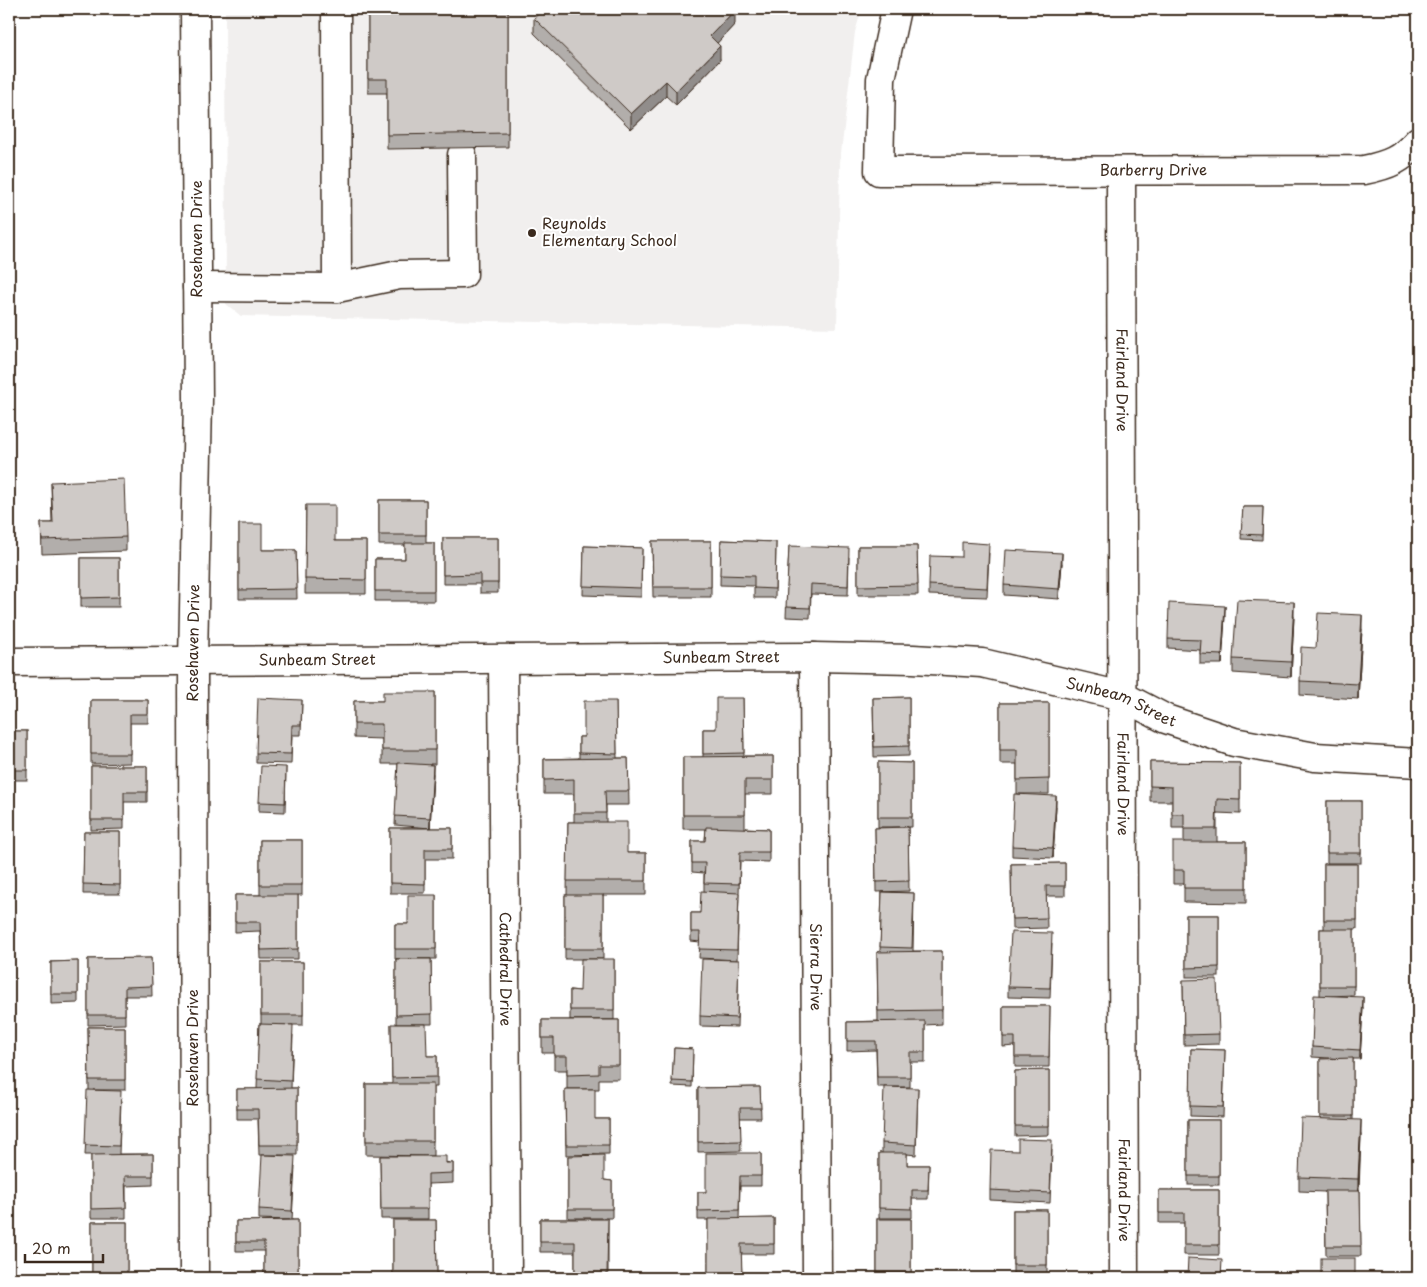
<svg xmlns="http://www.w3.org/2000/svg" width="1427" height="1287" font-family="'Playpen Sans',sans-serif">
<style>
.built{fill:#f1efee}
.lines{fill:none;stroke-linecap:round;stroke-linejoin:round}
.minor-casing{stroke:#3b2a1e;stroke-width:31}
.minor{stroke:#fff;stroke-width:28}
.wall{fill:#b2aeab;stroke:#3b2a1e}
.shaded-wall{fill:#918d8b;stroke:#3b2a1e}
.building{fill:#cfcac7;stroke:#3b2a1e}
.poi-dot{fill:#3b2a1e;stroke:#fff;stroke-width:2}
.labels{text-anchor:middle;stroke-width:4;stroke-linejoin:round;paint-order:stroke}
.street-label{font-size:15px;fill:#3b2a1e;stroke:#fff}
.poi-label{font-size:15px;fill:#3b2a1e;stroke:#fff;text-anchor:start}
</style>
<rect width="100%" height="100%" fill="#fff"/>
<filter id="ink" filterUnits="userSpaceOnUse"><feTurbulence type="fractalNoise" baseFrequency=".02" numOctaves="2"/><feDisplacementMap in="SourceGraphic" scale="10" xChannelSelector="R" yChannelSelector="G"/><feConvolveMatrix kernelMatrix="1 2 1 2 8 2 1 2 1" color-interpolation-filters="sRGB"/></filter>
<g filter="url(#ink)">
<path class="built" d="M225 9H862L855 32 840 162 837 328 241 316 226 304Z"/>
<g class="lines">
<defs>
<g id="minor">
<path d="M336 9 337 288"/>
<path id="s1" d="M896 9 881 79 879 171 1364 170C1389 165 1401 160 1418 141"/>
<path id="s2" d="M1121 172 1124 1278"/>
<path d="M197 287 337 288 399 275 463 274 462 155"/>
<path id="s3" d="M814 657 817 1278"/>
<path id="s4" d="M503 660 507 1278"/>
<path id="s5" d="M9 662 814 657 913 659 982 663 1122 696 1166 719 1234 742 1315 757 1418 763"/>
<path id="s6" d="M194 1278 193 661 198 399 195 9"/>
</g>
</defs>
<use href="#minor" class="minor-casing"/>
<use href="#minor" class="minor"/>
</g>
<g class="wall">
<path d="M368 9H508V147L387 149V93H368Z"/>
<path d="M534 18 735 24 717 43 720 60 676 105 666 96 631 129 534 33Z"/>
<path d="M51 482 126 537V551L42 554 41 523H52Z"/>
<path d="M379 500H426V543H434V601H375V559H405V545H379Z"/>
<path d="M306 505 335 541H366V594H305Z"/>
<path d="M1243 507H1263L1262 540 1241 539Z"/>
<path d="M239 524 262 550H296L297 599H239Z"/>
<path d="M443 538H498V593H480V584H443Z"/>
<path d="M721 540 776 542 775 598H754V586L720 585Z"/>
<path d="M652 541H711V597H653Z"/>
<path d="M584 546 642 548 641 597 583 595Z"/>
<path d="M789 546 849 557 848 595 811 594 810 618 786 617Z"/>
<path d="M858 546H917L918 595H858Z"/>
<path d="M989 553 987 597 929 595V585L962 557Z"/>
<rect x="81" y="558" width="38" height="49"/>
<path d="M1062 563 1059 599 1004 595V585Z"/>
<path d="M1225 615 1222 664H1200V650L1168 648V639Z"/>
<path d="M1294 616 1291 677 1233 673V659Z"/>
<path d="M1362 629 1358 699 1300 695V681L1316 648Z"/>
<path d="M435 692V764H430L433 774 430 828 395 825 398 764H382V739L354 738V701H383Z"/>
<path d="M909 697V756L874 757 873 698Z"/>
<path d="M743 698 744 756H773V794H745V828L769 829V862L740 861 737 960 699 958 700 942 691 941V913H700L704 892V873L692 872V841H705L706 829H683V757H703V729H716Z"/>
<path d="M91 700H148V723H130V763L91 764Z"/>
<path d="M302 700 301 735H292L291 764 256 763V753Z"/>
<path d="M616 701 617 758H628L629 805H606V822L627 853H646V895H603V959H565V895H567L568 822H574V794H544V759L579 758V737H584Z"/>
<path d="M1000 703H1049V794H1017V764H1000Z"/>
<rect x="9" y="731" width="18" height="49"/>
<path d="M878 762 912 763V827H878Z"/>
<path d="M1150 762 1240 763V814L1217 813V842H1246V903L1184 902V884H1173V870L1184 842V828H1172V801H1150Z"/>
<path d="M91 766H147V802H124V829L91 830Z"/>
<path d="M286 767 285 812 259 811V802Z"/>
<rect x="1327" y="801" width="34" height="62"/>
<path d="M1056 806 1053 858 1012 856V846Z"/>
<path d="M908 827 909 891 876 892 875 828Z"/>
<path d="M390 828H452V859H425V893H390Z"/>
<path d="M84 832H120V894H83Z"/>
<path d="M260 840H302V895H298V959H261L260 931 235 932V895H260Z"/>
<path d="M1065 863V896H1046L1047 928 1012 929 1011 864Z"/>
<path d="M1324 864H1357V929H1354V995L1328 996 1363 1007 1360 1059H1353V1120L1361 1135 1359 1191H1360L1361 1256H1326L1325 1192 1299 1191V1177L1320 1119V1059H1346L1312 1057V1047L1320 995V929H1324Z"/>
<path d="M882 892 914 893 913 951H942V1024L925 1025V1062H910V1087H877L876 1050 847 1051V1022L878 1021 877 952 880 951Z"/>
<path d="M436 895V959H395V924H408Z"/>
<rect x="1186" y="915" width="33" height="62"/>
<path d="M1052 943 1050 998 1008 997V987Z"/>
<path d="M151 958 152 996H125V1024L88 1025V959Z"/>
<path d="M396 959H431L432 1024H396Z"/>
<path d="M614 959V1020H570V990L580 991Z"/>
<path d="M739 960 737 1027 700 1026V1016Z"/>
<path d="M78 961V1003L51 1004V962Z"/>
<path d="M261 962H303V1025H280L293 1035 291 1088H297V1155H259L258 1119H237V1089H257L259 1024H261Z"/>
<path d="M1183 980 1219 1034V1044L1184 1045Z"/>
<path d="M1003 1006H1050L1049 1067H1015V1046L1003 1047Z"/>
<path d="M542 1020H619V1079H599V1089H567V1070H554V1053H542Z"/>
<path d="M391 1024 427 1056H437V1087H433V1156L366 1155V1084H392Z"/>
<path d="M88 1027H125V1090H93L121 1101 119 1154H153V1185L126 1186V1218H91V1155H85L89 1090Z"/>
<path d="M674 1048 693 1049 692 1087 672 1086Z"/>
<path d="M1191 1049 1225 1050 1223 1117 1190 1116Z"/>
<path d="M1049 1070V1135L1015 1136V1071Z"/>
<path d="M760 1087 761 1118H740L741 1151 698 1152V1088Z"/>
<path d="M918 1088 916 1155 907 1154V1165H929L928 1199H912V1218H879V1153H882V1143Z"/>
<path d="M565 1089 595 1119H609V1154L566 1155Z"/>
<rect x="1188" y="1120" width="31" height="65"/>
<path d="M1052 1150 1050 1203 990 1200V1190Z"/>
<path d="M761 1153V1186H740L739 1219 774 1218V1254H741L742 1278H708V1220H698V1192H706Z"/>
<path d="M380 1156 453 1163V1183L428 1184V1219H381Z"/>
<path d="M568 1156 604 1180 612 1181V1218H568Z"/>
<path d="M295 1166 292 1220H298V1278H264V1251H236V1221L290 1220 259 1219V1209Z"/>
<path d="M1159 1190H1219V1255H1184V1223H1159Z"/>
<rect x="1013" y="1210" width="34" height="65"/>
<path d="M540 1219H608V1278H575V1252H540Z"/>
<rect x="877" y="1219" width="34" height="59"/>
<path d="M393 1220H436L437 1278H393Z"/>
<rect x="92" y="1222" width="35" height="56"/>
</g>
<g class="shaded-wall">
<path d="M735 10V24L710 51V36Z"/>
<path d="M720 46V60L676 105V91Z"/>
<path d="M666 81V96L631 129V114Z"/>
<path d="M1062 553V563L1059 599V589Z"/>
<path d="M1294 602V616L1291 677V662Z"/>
<path d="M1225 606V615L1222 664V655Z"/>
<path d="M1362 615V629L1358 699V684Z"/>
<path d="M433 765V774L430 828V818Z"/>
<path d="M1056 796V806L1053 858V848Z"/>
<path d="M1363 997V1007L1360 1059V1050Z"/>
<path d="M1361 1120V1135L1358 1194V1179Z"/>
</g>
<g class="building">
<path d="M368 9H508V133L387 135V79H368Z"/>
<path d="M544 9H734L735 10 710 36 720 46 676 91 666 81 631 114 534 18Z"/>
<path d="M124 479 126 537 42 540 41 523H53L51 482Z"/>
<rect x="379" y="500" width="47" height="35"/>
<path d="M306 505H335V541H366V580L305 579Z"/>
<path d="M1243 507H1263L1262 535 1241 534Z"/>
<path d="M239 524H262V550H296L297 589 239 590Z"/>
<path d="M443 538H498V583H480V574L443 575Z"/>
<path d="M721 540 776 542 775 589 754 588V576L720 575Z"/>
<path d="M652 541H711V587H653Z"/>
<path d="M962 542 989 544 987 588 929 585 930 556 962 557Z"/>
<path d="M405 543H434V591H375V559H405Z"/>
<path d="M584 546 642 548 641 588 583 586Z"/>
<path d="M789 546 849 548 848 586 811 584 810 608 786 607Z"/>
<path d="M858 546H917L918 585 858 586Z"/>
<path d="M1006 550 1062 553 1059 589 1004 585Z"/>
<path d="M81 558H119V597L81 598Z"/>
<path d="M1237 600 1294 602 1291 662 1233 659Z"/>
<path d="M1169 603 1225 606 1222 655 1200 654 1201 640 1168 639Z"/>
<path d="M1318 613 1362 615 1358 684 1300 681 1301 647 1316 648Z"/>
<path d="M383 692H435V750H382V724H354V701H383Z"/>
<path d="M909 697V746L874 747 873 698Z"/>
<path d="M258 698 302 700 301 725H292L291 754 256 753Z"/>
<path d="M716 698H743L744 753 703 754V729H716Z"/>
<path d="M91 700H148V714H130V754H91Z"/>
<path d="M584 701H616L617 754 579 753V737H584Z"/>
<path d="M1000 703H1049V779L1017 780V750H1000Z"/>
<rect x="9" y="731" width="18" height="39"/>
<path d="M773 756V780H745V815H683V757Z"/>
<path d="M628 758 629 791H605L606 813H574V779L544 780V759Z"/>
<path d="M878 762 912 763V817H878Z"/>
<path d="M1150 762 1240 763V800L1217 799 1216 829H1184V814H1172V787L1150 786Z"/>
<path d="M398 763 433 765 430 818 395 816Z"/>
<path d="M91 766H147V792H124V820H91Z"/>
<path d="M261 766 286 767 285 803 259 802Z"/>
<path d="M1014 794 1056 796 1053 848 1012 846Z"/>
<rect x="1327" y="801" width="34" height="52"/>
<path d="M568 822H627V853H646V881H567Z"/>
<path d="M706 827 769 829V852H740L739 884 704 883 705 863H692V841H705Z"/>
<path d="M908 827 909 881 876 882 875 828Z"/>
<path d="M390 828H452V849H425V884L390 883Z"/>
<path d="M84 832H120V885L83 884Z"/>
<rect x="260" y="840" width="42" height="45"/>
<path d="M1173 842H1246V888H1184V870H1173Z"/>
<path d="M1065 863V886H1046L1047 918 1012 919 1011 864Z"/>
<rect x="1324" y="864" width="33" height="56"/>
<path d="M701 891 739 893 737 950 699 949 700 932H691V913H700Z"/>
<path d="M882 892 914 893 912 948 880 947Z"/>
<path d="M235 895H298V949L261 950 260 922H235Z"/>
<path d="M408 895H436V949H395V924H408Z"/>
<rect x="565" y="895" width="38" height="54"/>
<path d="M1186 915H1219V967L1186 968Z"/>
<rect x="1320" y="929" width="34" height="57"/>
<path d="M1011 932 1052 933 1050 988 1008 987Z"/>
<path d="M942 951V1010L878 1011 877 952Z"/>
<path d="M151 958 152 986 125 987V1015H88V959Z"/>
<path d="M396 959H431L432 1014 396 1015Z"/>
<path d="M581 959H614V1010H570V990L580 991Z"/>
<path d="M702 959 739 960 737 1018 700 1016Z"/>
<path d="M78 961V994H51V962Z"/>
<rect x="261" y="962" width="42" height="53"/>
<path d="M1217 979 1219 1034 1184 1035 1183 980Z"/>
<path d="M1314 995 1363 997 1360 1050 1312 1047Z"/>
<path d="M1003 1006H1050L1049 1057H1015V1037H1003Z"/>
<path d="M542 1020H619V1065H599V1074L567 1075V1056H554V1038H542Z"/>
<path d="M925 1021V1052H910V1077H877L876 1041H847V1022Z"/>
<path d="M259 1024 293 1025 291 1081 257 1079Z"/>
<path d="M391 1024H426L427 1056H437V1077L392 1078Z"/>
<path d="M88 1027H125V1080H89Z"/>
<path d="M674 1048 693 1049 692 1082 672 1081Z"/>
<path d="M1191 1049 1225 1050 1223 1107 1190 1106Z"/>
<path d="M1353 1058V1116H1320V1059Z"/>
<path d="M1049 1070V1126H1015V1071Z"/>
<rect x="366" y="1084" width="67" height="57"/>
<path d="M760 1087 761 1108H740L741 1141 698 1142V1088Z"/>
<path d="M884 1087 918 1088 916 1145 882 1143Z"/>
<path d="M297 1088V1145H259L258 1109H237V1089Z"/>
<path d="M565 1089H595V1119H609V1145H566Z"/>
<path d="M87 1090 121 1091 119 1146 85 1145Z"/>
<path d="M1301 1118 1361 1120 1358 1179 1299 1177Z"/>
<rect x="1188" y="1120" width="31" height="56"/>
<path d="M1018 1139 1052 1140 1050 1193 990 1190 991 1150 1018 1151Z"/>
<path d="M706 1153H761V1176H740L739 1210 698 1211V1192H706Z"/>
<path d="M879 1153H907V1165H929L928 1190H912V1209L879 1208Z"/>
<path d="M153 1154V1176H125L126 1208 91 1209V1155Z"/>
<path d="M262 1155 295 1156 292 1211 259 1209Z"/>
<path d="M604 1155V1180L612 1181V1209H568V1156Z"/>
<path d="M380 1156H446V1163H453V1173L428 1174V1209H381Z"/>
<path d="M1159 1190H1219V1245H1184V1213H1159Z"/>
<path d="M1325 1191H1360L1361 1246H1326Z"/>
<rect x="1013" y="1210" width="34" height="55"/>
<path d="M774 1218V1244H741L742 1275H708V1219Z"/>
<path d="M540 1219H608L607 1276H575V1242H540Z"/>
<rect x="877" y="1219" width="34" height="54"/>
<path d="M298 1220V1276H264V1242H236V1221Z"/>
<path d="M393 1220H436L437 1275 393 1276Z"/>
<path d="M92 1222H127V1275L92 1276Z"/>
<path d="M1188 1258 1222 1260 1221 1278H1187Z"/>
<rect x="1321" y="1258" width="34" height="20"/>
<path d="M940 1277V1278H855Z"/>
</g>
</g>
<circle class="poi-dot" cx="532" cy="233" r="5"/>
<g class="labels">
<g class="street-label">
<text dy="5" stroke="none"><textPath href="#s1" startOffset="438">Barberry Drive</textPath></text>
<text transform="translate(197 239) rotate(-90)" y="5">Rosehaven Drive</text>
<text dy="5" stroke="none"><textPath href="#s2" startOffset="208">Fairland Drive</textPath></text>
<text dy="5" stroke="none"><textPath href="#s6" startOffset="635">Rosehaven Drive</textPath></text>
<text dy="5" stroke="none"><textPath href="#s5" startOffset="712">Sunbeam Street</textPath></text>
<text dy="5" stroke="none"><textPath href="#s5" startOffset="308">Sunbeam Street</textPath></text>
<text dy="5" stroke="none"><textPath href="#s5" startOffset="1118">Sunbeam Street</textPath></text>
<text dy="5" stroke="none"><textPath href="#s2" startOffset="612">Fairland Drive</textPath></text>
<text dy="5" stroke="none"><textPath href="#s3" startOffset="310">Sierra Drive</textPath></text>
<text dy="5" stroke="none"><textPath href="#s4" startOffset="309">Cathedral Drive</textPath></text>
<text transform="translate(193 1048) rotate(-90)" y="5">Rosehaven Drive</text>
<text dy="5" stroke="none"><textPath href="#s2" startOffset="1018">Fairland Drive</textPath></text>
</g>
<g class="poi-label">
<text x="542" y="229">Reynolds<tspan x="542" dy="17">Elementary School</tspan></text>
</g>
</g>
<rect width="1427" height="1287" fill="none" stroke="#fff" stroke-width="30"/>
<rect x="15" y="15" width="1397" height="1257" fill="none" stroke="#3b2a1e" stroke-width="2" filter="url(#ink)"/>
<path d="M25 1254v8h78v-8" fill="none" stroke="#3b2a1e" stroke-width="2.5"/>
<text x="32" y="1254" font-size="15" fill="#3b2a1e" stroke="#ffffff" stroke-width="4" paint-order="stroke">20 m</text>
</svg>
